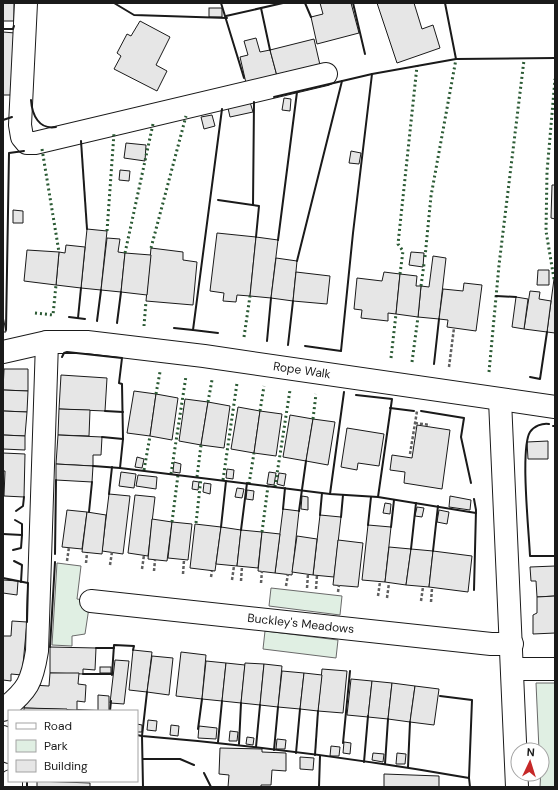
<svg xmlns="http://www.w3.org/2000/svg" width="558" height="790" font-family="'DM Sans',sans-serif">
<style>
.green{fill:#e0efe3;stroke:#6a6a6a}
.building{fill:#e6e6e6;stroke:#1a1a1a}
.lines{fill:none;stroke-linecap:round;stroke-linejoin:round}
.street-casing{stroke:#1a1a1a;stroke-width:24}
.path{stroke:#5f5f5f;stroke-width:2.5;stroke-dasharray:3 2;stroke-linecap:butt}
.street{stroke:#fff;stroke-width:22}
.hedge{stroke:#2b5a34;stroke-width:3;stroke-dasharray:2 3;stroke-linecap:butt}
.wall{stroke:#1a1a1a;stroke-width:2}
.labels{text-anchor:middle;stroke-width:3;stroke-linejoin:round;paint-order:stroke}
.street-label{font-size:12px;fill:#1a1a1a;stroke:#fff}
</style>
<rect width="100%" height="100%" fill="#fff"/>
<g class="green">
<path d="M57 563 81 566 77 599 90 601 85 634 72 636V646L52 645Z"/>
<path d="M271 588 342 596 340 615 269 606Z"/>
<path d="M265 631 338 640 336 658 263 649Z"/>
<path d="M536 683H555V787H540L542 750H539Z"/>
</g>
<g class="building">
<rect x="3" y="3" width="11" height="18"/>
<path d="M320 3H351L359 33 317 44 311 17 323 14Z"/>
<path d="M377 3H414L422 29 433 25 440 48 397 63Z"/>
<rect x="209" y="8" width="13" height="9"/>
<path d="M140 21 170 37 156 65 167 71 157 91 114 69 121 56 117 53 127 34 131 36Z"/>
<path d="M3 32 15 33 13 95H3Z"/>
<path d="M256 38 260 52 270 50 277 76 246 83 240 57 248 55 244 41Z"/>
<path d="M314 39 320 65 277 76 270 50Z"/>
<path d="M284 98 291 99 290 111 282 110Z"/>
<path d="M250 102 253 112 230 117 228 108Z"/>
<path d="M212 115 215 126 204 129 201 117Z"/>
<path d="M126 143 146 145 145 161 124 158Z"/>
<path d="M351 151 361 153 359 164 349 163Z"/>
<path d="M120 170 130 171 129 181 119 180Z"/>
<path d="M552 185H555V219L551 218Z"/>
<path d="M13 210 23 211V223H13Z"/>
<path d="M87 229 107 231 101 290 81 288Z"/>
<path d="M217 233 256 237 250 296 237 295 236 302 223 301 224 293 210 291Z"/>
<path d="M256 237 278 240 271 298 250 296Z"/>
<path d="M107 238 120 239 118 252 125 253 121 292 101 290Z"/>
<path d="M66 245 85 247 81 288 56 285 59 252 65 253Z"/>
<path d="M151 248 183 252V260L197 262 193 305 146 301Z"/>
<path d="M27 250 59 252 56 285 24 281Z"/>
<path d="M411 252 424 253 423 267 409 265Z"/>
<path d="M125 253 151 255 147 295 121 292Z"/>
<path d="M433 256 446 258 439 319 418 317 421 286 429 287Z"/>
<path d="M276 258 297 261 293 301 271 298Z"/>
<path d="M538 270H549V285H537Z"/>
<path d="M296 272 330 276 327 304 293 301Z"/>
<path d="M384 272 400 274 396 314 388 313V321L361 318 362 310 354 309 357 278 382 281Z"/>
<path d="M400 274 417 276 416 286H421L418 317 396 314Z"/>
<path d="M554 279 555 280V333L547 332Z"/>
<path d="M464 283 482 285 476 331 447 327 448 320 439 319 443 289 463 291Z"/>
<path d="M530 291 540 292 539 299 551 301 547 332 524 329Z"/>
<path d="M516 297 528 299 524 329 512 327Z"/>
<path d="M3 316 6 332H3Z"/>
<path d="M4 369H28V391L3 390Z"/>
<path d="M61 375 107 378 105 411 59 409Z"/>
<path d="M3 390 28 391 27 412 3 411Z"/>
<path d="M134 391 156 394 150 436 127 433Z"/>
<path d="M156 394 178 398 172 440 150 436Z"/>
<path d="M185 399 208 402 201 445 179 441Z"/>
<path d="M208 402 230 406 224 448 201 445Z"/>
<path d="M238 407 260 411 254 453 231 449Z"/>
<path d="M59 409 90 410 89 436 58 435Z"/>
<path d="M3 411 27 412 25 436 3 435Z"/>
<path d="M260 411 282 414 276 456 254 453Z"/>
<path d="M290 415 313 419 306 461 283 457Z"/>
<path d="M313 419 335 422 328 465 306 461Z"/>
<path d="M417 425 450 430 442 489 404 483 405 472 390 470 392 455 412 458Z"/>
<path d="M347 428 384 434 379 466 358 463 357 470 341 467Z"/>
<path d="M3 435 25 436V450L3 449Z"/>
<path d="M58 435 102 437 101 455H93V466L56 464Z"/>
<path d="M548 441V459H528L527 442Z"/>
<path d="M3 453 25 454 24 497 4 496 5 471H3Z"/>
<path d="M137 457 144 459 142 468 135 467Z"/>
<path d="M174 462 181 464 180 473 173 472Z"/>
<path d="M56 464 93 466 92 482 56 480Z"/>
<path d="M227 469 234 470 233 479 226 478Z"/>
<path d="M121 472 136 474 134 488 119 486Z"/>
<path d="M269 472 276 473 274 485 267 484Z"/>
<path d="M279 473 286 474 284 486 277 484Z"/>
<path d="M138 475 157 477 156 489 136 486Z"/>
<path d="M193 481 199 482 198 490 192 489Z"/>
<path d="M204 483 211 484 210 494 203 492Z"/>
<path d="M237 488 244 489 242 498 235 497Z"/>
<path d="M247 490 254 491 253 500 246 499Z"/>
<path d="M109 494 130 496 123 554 102 551Z"/>
<path d="M135 495 155 497 148 556 128 553Z"/>
<path d="M302 496 308 497V510L301 509Z"/>
<path d="M450 496 471 500 470 510 449 507Z"/>
<path d="M385 503 391 504 390 514 383 513Z"/>
<path d="M417 507 424 508 422 517 415 516Z"/>
<path d="M283 509 299 511 292 575 275 573Z"/>
<path d="M67 510 87 512 82 549 62 547Z"/>
<path d="M439 510 449 512 447 524 437 522Z"/>
<path d="M87 512 106 515 102 554 82 552Z"/>
<path d="M320 515 341 517 334 577 313 575Z"/>
<path d="M152 519 172 522 167 561 148 559Z"/>
<path d="M172 522 192 524 188 560 168 558Z"/>
<path d="M195 524 221 527 215 571 190 568Z"/>
<path d="M368 525 391 527 385 582 362 580Z"/>
<path d="M221 527 241 530 237 566 216 564Z"/>
<path d="M241 530 262 532 258 568 237 566Z"/>
<path d="M262 532 280 534 275 573 258 571Z"/>
<path d="M297 536 317 539 313 575 292 572Z"/>
<path d="M338 540 363 543 358 587 333 585Z"/>
<path d="M389 547 411 549 406 585 385 582Z"/>
<path d="M411 549 433 551 429 587 406 585Z"/>
<path d="M433 551 472 556 468 592 429 587Z"/>
<path d="M555 566V596L537 597 536 581H531L530 567Z"/>
<path d="M3 580 18 581 17 595 3 593Z"/>
<path d="M555 596V633L533 634V615L537 613V597Z"/>
<path d="M12 621 27 622 22 675 11 674V681L3 680V636H11Z"/>
<path d="M50 647 96 648 95 670 83 669V674L50 673Z"/>
<path d="M133 650 152 652 147 692 129 690Z"/>
<path d="M181 652 206 655 202 699 176 696Z"/>
<path d="M152 656 173 658 169 695 147 692Z"/>
<path d="M115 660 129 661 124 704 110 703Z"/>
<path d="M206 661 226 663 222 701 202 699Z"/>
<path d="M226 663 245 665 241 703 222 701Z"/>
<path d="M245 663 264 664 260 705 241 703Z"/>
<path d="M264 664 282 666 278 707 260 705Z"/>
<rect x="100" y="667" width="11" height="6"/>
<path d="M322 669 347 671 343 713 318 711Z"/>
<path d="M282 671 304 673 300 709 278 707Z"/>
<path d="M50 673H79L78 684 86 685 85 702 77 701V710L24 708 32 685 49 686Z"/>
<path d="M304 673 322 675 318 711 300 709Z"/>
<path d="M351 679 372 681 368 717 347 715Z"/>
<path d="M372 681 392 683 388 719 368 717Z"/>
<path d="M392 683 415 686 410 722 388 719Z"/>
<path d="M415 686 439 689 434 725 410 722Z"/>
<path d="M98 695 109 696V711H98Z"/>
<path d="M24 708 67 709V711H24Z"/>
<path d="M148 720 157 721 156 731 147 730Z"/>
<path d="M137 724 142 725V732H137Z"/>
<path d="M171 725 179 726 178 736 170 735Z"/>
<path d="M199 726 217 728 216 739 198 738Z"/>
<path d="M230 731 238 732 237 741H229Z"/>
<path d="M247 737 254 738 253 745 246 744Z"/>
<path d="M277 739 286 740 285 749H276Z"/>
<path d="M344 742 351 743 350 754 343 753Z"/>
<path d="M331 746 340 747 339 756H330Z"/>
<path d="M220 748 262 749V752L286 753V771L272 770 271 785H261V787H228L229 775 219 774Z"/>
<path d="M373 753 384 754 383 762 372 760Z"/>
<path d="M397 753 406 754 405 764H396Z"/>
<path d="M300 757 314 758 313 770 300 769Z"/>
<path d="M384 774 439 776V787H384Z"/>
<path d="M37 781 90 783V787H37Z"/>
</g>
<g class="lines">
<defs>
<g id="street">
<path d="M26 3 20 125 22 137 27 143H35L326 74"/>
<path id="s1" d="M3 352 47 342H87L204 356 555 407"/>
<path d="M500 400 517 787"/>
<path id="s2" d="M91 601 491 644H512"/>
<path d="M512 669H555"/>
<path d="M3 710C28 690 32 682 37 651L47 342"/>
<path d="M3 737 9 752"/>
<path d="M11 781V787"/>
</g>
</defs>
<use href="#street" class="street-casing"/>
<g class="path">
<path d="M449 367 454 328"/>
<path d="M415 423 430 425"/>
<path d="M410 454 417 411"/>
<path d="M67 561 69 547"/>
<path d="M86 563 87 553"/>
<path d="M110 565 112 552"/>
<path d="M142 569 144 555"/>
<path d="M154 571 155 560"/>
<path d="M183 574 184 560"/>
<path d="M211 577 212 571"/>
<path d="M232 580 234 566"/>
<path d="M241 581 242 566"/>
<path d="M261 583 262 571"/>
<path d="M286 586 288 574"/>
<path d="M307 588 308 574"/>
<path d="M316 589 317 575"/>
<path d="M338 592 339 585"/>
<path d="M378 596 380 582"/>
<path d="M387 598 389 583"/>
<path d="M421 601 423 587"/>
<path d="M431 602 432 588"/>
</g>
<use href="#street" class="street"/>
<g class="hedge">
<path d="M42 149 59 252"/>
<path d="M107 231 114 133"/>
<path d="M151 248 186 116"/>
<path d="M125 253 153 124"/>
<path d="M425 257 431 196 456 59"/>
<path d="M400 274 403 251 398 244 417 66"/>
<path d="M554 279 546 231 547 172 555 79"/>
<path d="M421 286 424 264"/>
<path d="M35 313 53 315 56 285"/>
<path d="M144 326 146 301"/>
<path d="M244 337 250 296"/>
<path d="M391 358 396 314"/>
<path d="M412 362 418 317"/>
<path d="M489 372 499 265 524 60"/>
<path d="M156 394 160 372"/>
<path d="M208 402 212 380"/>
<path d="M260 411 264 386"/>
<path d="M313 419 316 394"/>
<path d="M144 470 150 436"/>
<path d="M171 474 186 376"/>
<path d="M197 477 201 445"/>
<path d="M223 480 237 383"/>
<path d="M249 484 254 453"/>
<path d="M275 487 290 390"/>
<path d="M172 522 178 475"/>
<path d="M196 523 201 478"/>
<path d="M262 532 268 486"/>
</g>
<g class="wall">
<path d="M114 3 134 15 227 18"/>
<path d="M221 3 244 78"/>
<path d="M305 3 311 17"/>
<path d="M353 3 365 54"/>
<path d="M261 8 270 50"/>
<path d="M226 16 283 3"/>
<path d="M3 29H13L14 26"/>
<path d="M456 59 555 58"/>
<path d="M274 97 372 74 456 59 445 3"/>
<path d="M31 100C32 115 39 130 56 127"/>
<path d="M3 120 12 117"/>
<path d="M81 141 87 229"/>
<path d="M218 200 259 206 256 237"/>
<path d="M253 205 254 102"/>
<path d="M278 240 297 92"/>
<path d="M297 261 342 81"/>
<path d="M496 296 516 297"/>
<path d="M69 317 85 319"/>
<path d="M78 318 81 288"/>
<path d="M97 321 101 290"/>
<path d="M117 323 121 292"/>
<path d="M174 328 193 330"/>
<path d="M6 330 9 153 24 151"/>
<path d="M218 333 193 330 222 109"/>
<path d="M267 341 271 298"/>
<path d="M288 345 293 301"/>
<path d="M305 346 341 351 353 233 372 74"/>
<path d="M62 357 64 353 67 352 122 358 119 383 122 384 123 439 120 468"/>
<path d="M434 364 439 319"/>
<path d="M530 377 540 379 547 332"/>
<path d="M356 395 392 399 378 497 476 513"/>
<path d="M390 408 414 411"/>
<path d="M105 411 123 412"/>
<path d="M421 411 464 418 461 437 471 483"/>
<path d="M549 424C542 423 534 426 530 432 520 448 529 532 530 556H555"/>
<path d="M553 426H555"/>
<path d="M102 437 123 439"/>
<path d="M93 466 120 468 330 494 378 497"/>
<path d="M109 494 112 467"/>
<path d="M330 494 344 392"/>
<path d="M474 499 476 510 474 590"/>
<path d="M283 509 285 488"/>
<path d="M16 511 23 506 24 497"/>
<path d="M299 511 306 461"/>
<path d="M89 512 92 482"/>
<path d="M320 515 322 493"/>
<path d="M341 517 343 495"/>
<path d="M15 520 22 524V535"/>
<path d="M368 525 371 497"/>
<path d="M221 527 226 481"/>
<path d="M391 527 394 500"/>
<path d="M241 530 247 483"/>
<path d="M3 534 22 535 21 548 13 550"/>
<path d="M411 549 416 503"/>
<path d="M433 551 438 506"/>
<path d="M55 554 56 480"/>
<path d="M14 561 22 565 21 582"/>
<path d="M3 578 28 583 27 622"/>
<path d="M50 647 55 562"/>
<path d="M96 648H114"/>
<path d="M83 674H112"/>
<path d="M112 675 114 645 134 646 133 650"/>
<path d="M147 692 142 736C252 745 361 759 469 778L472 700 440 696"/>
<path d="M77 710 99 711"/>
<path d="M110 711 111 701"/>
<path d="M198 729 202 699"/>
<path d="M137 735 142 736 143 787"/>
<path d="M218 742 222 701"/>
<path d="M343 743 350 671"/>
<path d="M239 744 241 703"/>
<path d="M256 747 260 705"/>
<path d="M274 750 278 707"/>
<path d="M296 753 300 709"/>
<path d="M315 755 318 711"/>
<path d="M143 759H180L194 765"/>
<path d="M364 762 368 716"/>
<path d="M385 764 388 719"/>
<path d="M408 767 410 722"/>
<path d="M204 773 211 787"/>
<path d="M469 778 470 787"/>
<path d="M27 787V781"/>
<path d="M319 787 320 756"/>
</g>
</g>
<g class="labels">
<g class="street-label">
<text dy="4" stroke="none"><textPath href="#s1" startOffset="302">Rope Walk</textPath></text>
<text dy="4" stroke="none"><textPath href="#s2" startOffset="211">Buckley's Meadows</textPath></text>
</g>
</g>
<rect width="558" height="790" fill="none" stroke="#1a1a1a" stroke-width="8"/>
<rect x="8" y="710" width="130" height="72" fill="#ffffff" stroke="#a3a3a3"/>
<rect x="16" y="723" width="20" height="6" fill="#ffffff" stroke="#a3a3a3"/>
<text x="44" y="730" font-size="12" fill="#1a1a1a">Road</text>
<rect x="16" y="740" width="20" height="12" fill="#e0efe3" stroke="#a3a3a3"/>
<text x="44" y="750" font-size="12" fill="#1a1a1a">Park</text>
<rect x="16" y="760" width="20" height="12" fill="#e6e6e6" stroke="#a3a3a3"/>
<text x="44" y="770" font-size="12" fill="#1a1a1a">Building</text>
<g transform="translate(530 762) rotate(4)"><circle r="19" fill="#ffffff" stroke="#a3a3a3"/>
<path d="M0-3L7 15L0 10L-7 15Z" fill="#c62828"/>
<text y="-6" font-size="11" font-weight="bold" text-anchor="middle" fill="#1a1a1a">N</text>
</g>
</svg>
